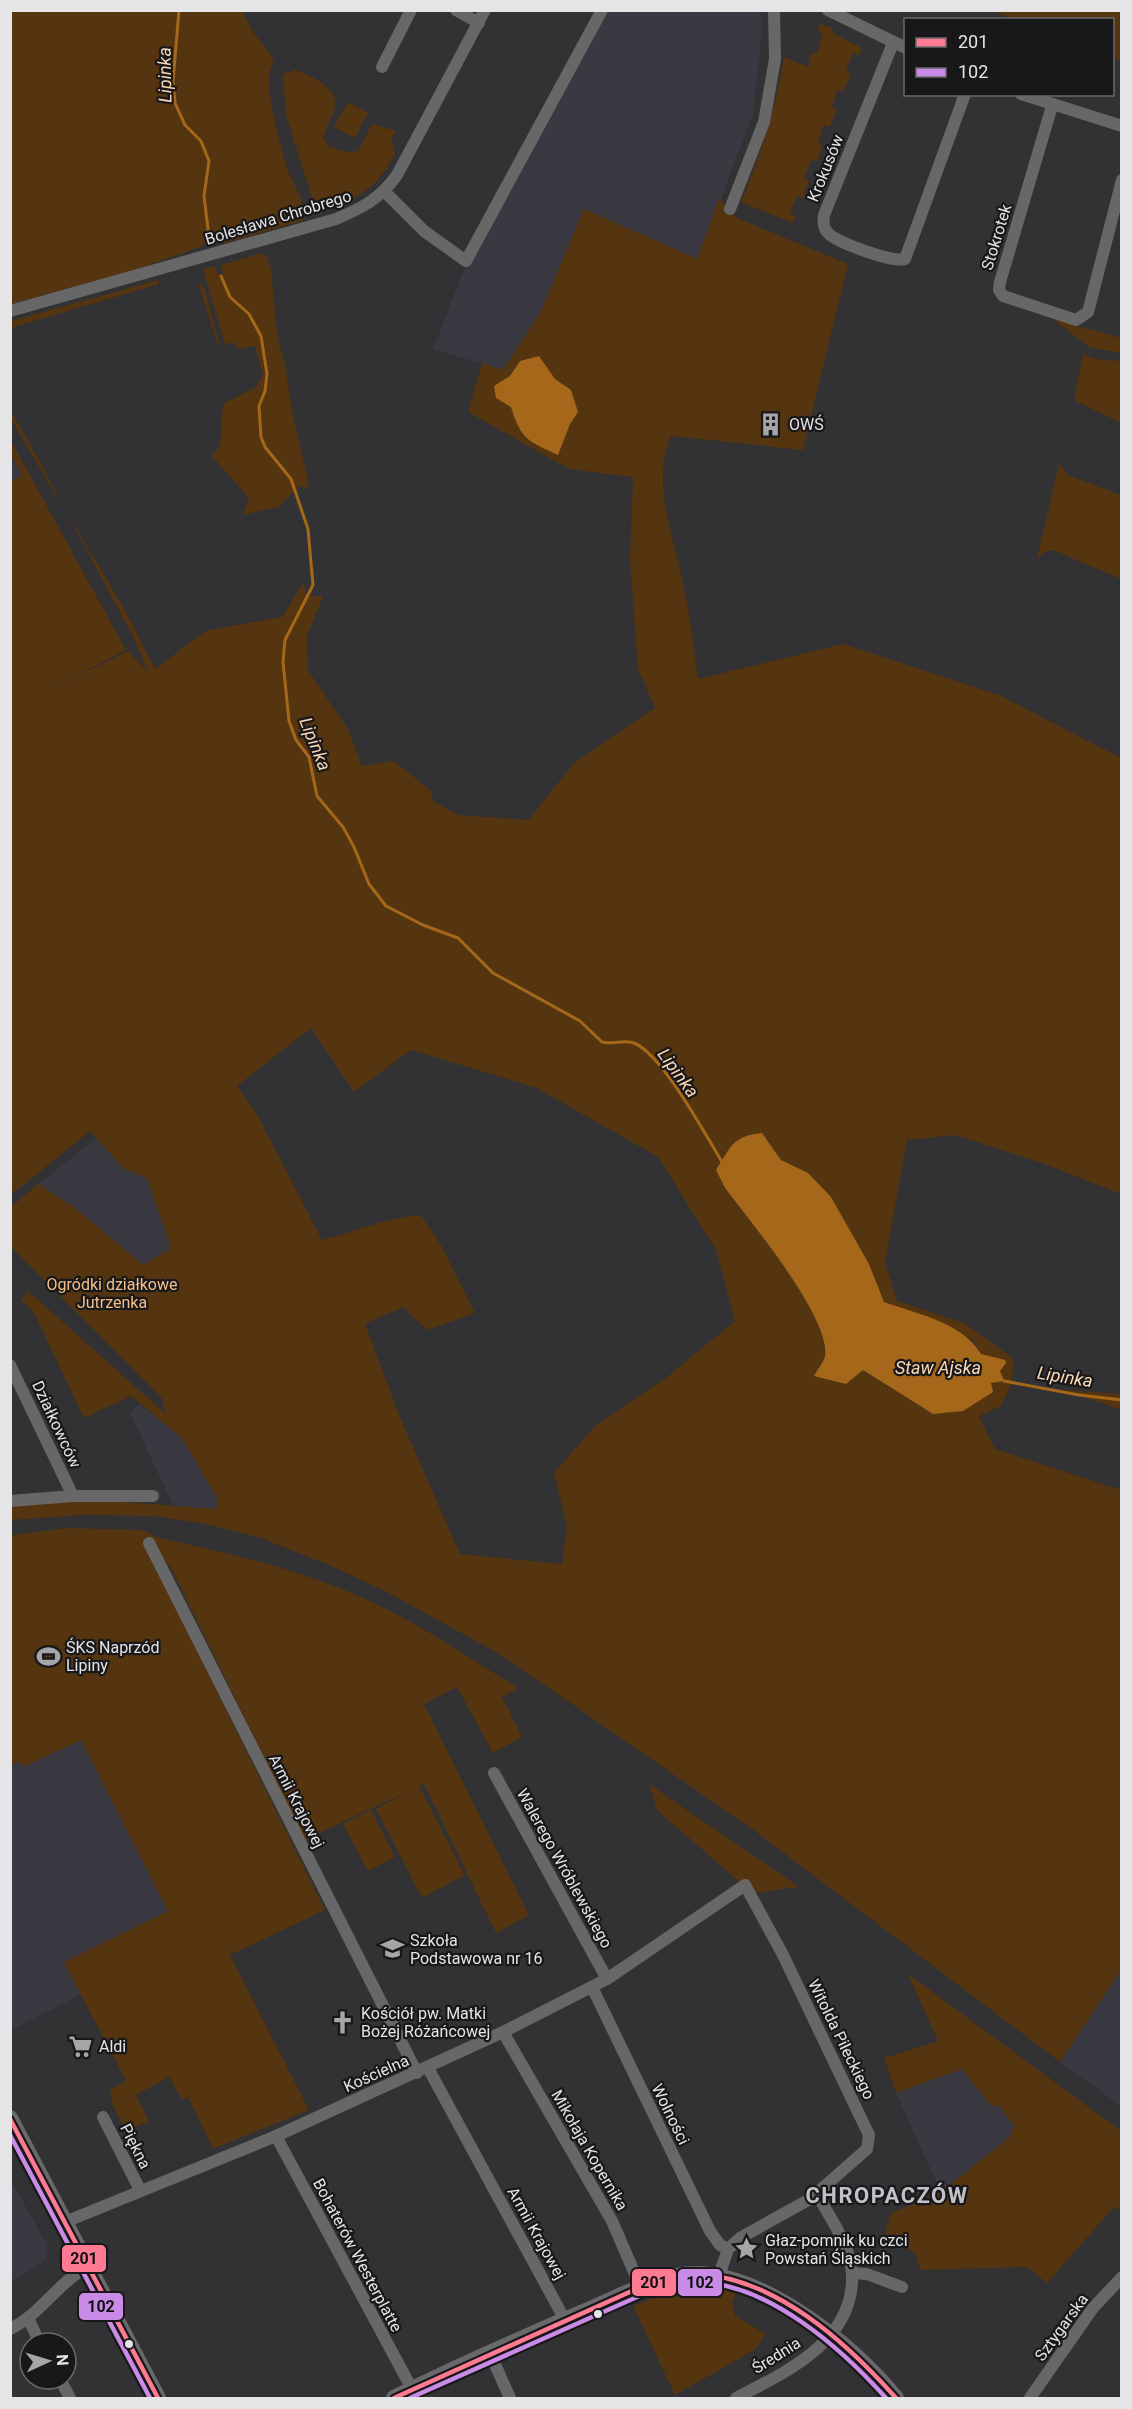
<svg xmlns="http://www.w3.org/2000/svg" width="1132" height="2409" font-family="Roboto,sans-serif">
<style>
.built{fill:#3a3841}
.green{fill:#553410;fill-rule:evenodd}
.water{fill:#a5671a}
.lines{fill:none;stroke-linecap:round;stroke-linejoin:round}
.stream{stroke:#a5671a;stroke-width:3}
.street{stroke:#676767;stroke-width:12}
.secondary{stroke:#69686a;stroke-width:16}
.bus-1-casing{stroke:#18181a;stroke-width:9}
.bus-2-casing{stroke:#18181a;stroke-width:9}
.bus-1{stroke:#fe7a93;stroke-width:4.5}
.bus-2{stroke:#ca8be6;stroke-width:4.5}
.bus-dot{fill:#e5e4e7;stroke:#18181a;stroke-width:2}
.labels{text-anchor:middle;stroke-width:4.5;stroke-linejoin:round;paint-order:stroke}
.street-label{font-size:16px;fill:#e5e4e7;stroke:#18181a}
.poi-label{font-size:16px;fill:#e5e4e7;stroke:#18181a;text-anchor:start}
.park-label{font-size:16px;fill:#f6bf8a;stroke:#18181a}
.water-label{font-size:18px;font-style:italic;fill:#fcd7b4;stroke:#18181a}
.district-label{font-size:22px;font-weight:bold;letter-spacing:1.5px;fill:#c2c1c6;stroke:#18181a}
.line-badge{stroke:#18181a;stroke-width:2}
.pale-badge-label{font-size:16px;text-anchor:middle;font-weight:bold;fill:#111}
</style>
<rect width="100%" height="100%" fill="#323133"/>
<g class="built">
<path d="M607 11H761L762 32 753 114 698 259 585 209 540 313 503 370 433 349 462 275Z"/>
<path d="M10 455 22 475 11 482H10Z"/>
<path d="M96 1138 124 1169 147 1178 171 1249 143 1265 74 1207 39 1184Z"/>
<path d="M139 1404 182 1438 218 1500 216 1509 174 1507 130 1413Z"/>
<path d="M81 1740 168 1911 65 1962 82 1994 11 2030V1765L19 1761 23 1767Z"/>
<path d="M1121 1970V2106L1060 2062Z"/>
<path d="M962 2069 991 2106 999 2105 1014 2126 1010 2137 941 2192 896 2093Z"/>
<path d="M11 2180 47 2245 46 2260 11 2281Z"/>
</g>
<g class="green">
<path d="M10 11H242L253 32 271 55 274 64C259 75 282 150 287 168 293 185 308 203 302 221L220 244 216 242 211 230 203 246 128 272 11 304Z"/>
<path d="M993 11H1121V61L1113 58 1112 20 1012 19Z"/>
<path d="M819 24 832 28 834 34 862 48 859 55 853 53 846 71 851 73 844 91 838 90 832 107 837 109 830 127 824 125 818 142 823 144 817 162 811 160 804 178 809 180 803 198 797 196 790 214 796 216 793 223 741 202C761 153 776 110 784 57L808 67 811 53 817 54 823 33 818 31Z"/>
<path d="M295 70C308 74 338 87 335 106 333 116 327 127 323 137L328 146 346 152 358 151 372 124 396 131 391 138 395 154C382 179 366 195 340 204 332 207 325 211 317 208L313 201 286 115 283 74Z"/>
<path d="M348 102 368 113 355 138 334 127Z"/>
<path d="M719 198 737 218 848 264 803 450 671 436C650 486 676 542 685 592 691 621 694 650 698 679L843 644 999 695 1121 758V1194L1042 1163 955 1135 907 1140 885 1263 897 1301 964 1323 1014 1359 1011 1385 1001 1406 979 1416 995 1449 1121 1490V1970L1060 2062 752 1829 501 1655 387 1592 329 1565 261 1538 202 1523 151 1516 81 1515 11 1520V1506C78 1494 148 1505 216 1509L218 1500 182 1438 131 1396 84 1418 33 1311 21 1301 28 1291 166 1414 161 1397 11 1247V1207L38 1184 74 1207 143 1265 171 1248 147 1178 124 1169 90 1131 11 1195 10 482 22 475 11 455 10 439 126 650 50 689 128 651 148 672 134 638 62 504 126 612 155 669 205 631 282 617 304 582 306 596H323L307 636 308 670 348 729 362 766 394 761 431 791 433 801 458 815 528 820 574 763 655 708 638 669 630 560 633 477 569 469 468 412 482 363 503 370 540 313 584 209 697 259ZM311 1028 354 1092 411 1050 537 1088 658 1157 716 1250 735 1321 668 1376 594 1427 554 1473 567 1527 562 1564 460 1554 399 1415 365 1324 403 1307 427 1330 475 1313 441 1245 421 1215C387 1217 355 1232 322 1240L258 1116 237 1086ZM762 1133 781 1160 831 1197 869 1264 884 1302 973 1340 981 1354 933 1414 863 1370 814 1376C817 1370 824 1362 825 1356 831 1318 749 1220 725 1188Z"/>
<path d="M261 253 266 256 271 269 277 335 285 364 293 416 309 484 307 488 300 486 278 507 242 515 249 498 211 455 220 447 223 404 256 387 263 375 255 346 237 349 236 343 225 344 203 269 215 266 218 275 223 274 221 265Z"/>
<path d="M158 280 159 284 11 328V321Z"/>
<path d="M198 282 204 287 220 345 218 346Z"/>
<path d="M1052 319 1121 338V353L1091 348Z"/>
<path d="M1083 354 1095 359 1121 361V423L1074 400Z"/>
<path d="M10 411H11L59 497 56 496 11 419Z"/>
<path d="M1059 464 1068 475 1121 495V579L1053 550 1044 552 1037 558Z"/>
<path d="M1064 1390 1121 1394V1410Z"/>
<path d="M68 1528 143 1530 156 1537C231 1554 306 1570 376 1604 425 1627 472 1660 518 1688L502 1697 522 1737 493 1753 457 1687 424 1704 529 1915 496 1933 424 1784 419 1786 465 1875 422 1898 376 1809 406 1792 305 1840 169 1564 156 1569 325 1910 230 1955 309 2110 213 2149 188 2097 182 2100 169 2077 136 2095 149 2121 126 2131 113 2106 110 2090 126 2081 64 1962 168 1911 81 1740 23 1767 19 1761 11 1765V1535Z"/>
<path d="M649 1784 799 1887 759 1892 750 1898 744 1886 657 1810Z"/>
<path d="M371 1810 395 1857 368 1871 343 1824Z"/>
<path d="M908 1974 1121 2131V2212L1115 2206 1047 2283 1027 2267 920 2270 916 2254 885 2234 890 2214 941 2192 1010 2137 1014 2126 999 2105 991 2106 962 2069 896 2093 884 2058 938 2041Z"/>
<path d="M694 2286 720 2288 736 2294 732 2303 735 2316 766 2334 756 2349 675 2395 633 2306 681 2288Z"/>
</g>
<g class="water">
<path d="M539 356 555 379 571 390 578 412 570 424 558 455C528 441 521 440 511 407L496 398 494 386 510 376 520 361Z"/>
<path d="M762 1133 781 1160 808 1173 831 1197 869 1264 884 1302C917 1314 962 1322 981 1354L1005 1360 1006 1363 1000 1371 1004 1381 991 1383 993 1392 963 1411 933 1414 863 1370 846 1384 814 1376C817 1370 824 1362 825 1356 831 1318 749 1220 725 1188L716 1170C731 1147 732 1136 762 1133Z"/>
</g>
<g class="lines">
<g class="stream">
<path d="M179 10 173 81 175 103 185 125 201 141 209 161 204 196 209 237"/>
<path d="M221 276 230 297 249 314 261 336 267 374 265 391 259 406 261 437 265 447 291 479 308 529 313 585 285 640 283 662 289 721 296 740 309 757 317 796 343 827 354 847 369 884 386 906 423 925 458 938 493 973 580 1021 602 1042C613 1045 623 1039 634 1043 662 1054 705 1134 722 1162"/>
<path d="M1004 1381 1079 1395 1122 1400"/>
</g>
<g class="street">
<path d="M456 10 479 23"/>
<path d="M828 10 906 48"/>
<path d="M893 43 824 215C823 222 823 228 828 233 837 243 894 263 905 259L965 94"/>
<path d="M382 67 411 10"/>
<path d="M1021 94 1122 126"/>
<path d="M1052 106 1000 282 999 290 1003 296 1076 320 1088 312 1122 180"/>
<path d="M385 192 424 231 466 261 602 10"/>
<path d="M730 209 764 122 775 59 774 10"/>
<path d="M10 311 336 219C362 208 380 199 397 175L485 10"/>
<path d="M10 1365 73 1496"/>
<path d="M10 1501 73 1496H153"/>
<path d="M149 1543 417 2073"/>
<path d="M494 1773 607 1979"/>
<path d="M592 1987 710 2231 720 2245 728 2249"/>
<path d="M503 2032 612 2221 641 2288"/>
<path d="M428 2068 565 2320"/>
<path d="M103 2117 140 2190"/>
<path d="M276 2136 412 2389"/>
<path d="M65 2222 276 2136 503 2032 607 1979 745 1885 782 1953 869 2135 867 2149 810 2199 740 2238 728 2249 719 2276"/>
<path d="M852 2273 867 2274 902 2287"/>
<path d="M28 2318 40 2343"/>
<path d="M10 2329C41 2314 58 2282 88 2267"/>
<path d="M490 2353 510 2398"/>
<path d="M60 2379 70 2398"/>
<path d="M736 2398C786 2372 855 2341 852 2274 851 2246 830 2218 817 2194"/>
<path d="M1030 2398 1093 2308 1122 2277"/>
</g>
<g class="secondary">
<path d="M10 2118 158 2398"/>
<path d="M394 2398C459 2366 526 2336 593 2308 625 2294 660 2274 696 2274 767 2275 853 2346 896 2398"/>
</g>
<defs>
<g id="bus-1">
<path d="M10 2119 158 2398"/>
<path d="M394 2398 643 2286C660 2280 678 2273 697 2274 776 2278 846 2342 896 2398"/>
</g>
<g id="bus-2">
<path d="M10 2135 150 2398"/>
<path d="M410 2398 646 2293C661 2287 678 2281 695 2282 767 2282 841 2348 886 2398"/>
</g>
</defs>
<use href="#bus-1" class="bus-1-casing"/>
<use href="#bus-2" class="bus-2-casing"/>
<use href="#bus-1" class="bus-1"/>
<use href="#bus-2" class="bus-2"/>
</g>
<defs>
<symbol id="building-bare" viewBox="-9 -9 18 18"><path d="M-4-6H4V6H1V3H-1V6H-4ZM-2.5-4.3h1.7v1.8h-1.7ZM.8-4.3h1.7v1.8H.8ZM-2.5-1h1.7V.8h-1.7ZM.8-1h1.7V.8H.8Z" fill="#a6a5a8" stroke="#18181a" stroke-width="2.5" paint-order="stroke"/></symbol>
<symbol id="stadium-bare" viewBox="-9 -9 18 18"><path d="M0-5a6.5 5 0 1 0 0 10a6.5 5 0 1 0 0-10ZM-3.5-1.8h7v3.6h-7Z" fill="#a6a5a8" stroke="#18181a" stroke-width="2.5" paint-order="stroke"/></symbol>
<symbol id="school-bare" viewBox="-9 -9 18 18"><path d="M0-5L7-2L0 1L-7-2ZM-4 1L0 2.5L4 1V4Q0 6-4 4Z" fill="#a6a5a8" stroke="#18181a" stroke-width="2.5" paint-order="stroke"/></symbol>
<symbol id="church-bare" viewBox="-9 -9 18 18"><path d="M-1.2-6h2.4v3.5h3.3v2.4h-3.3V6h-2.4V-.1h-3.3v-2.4h3.3Z" fill="#a6a5a8" stroke="#18181a" stroke-width="2.5" paint-order="stroke"/></symbol>
<symbol id="supermarket-bare" viewBox="-9 -9 18 18"><path d="M-6-5.5h2.5l.6 2H6L4.5 2H-2.5L-4.4-4H-6ZM-1.5 3.2a1.3 1.3 0 1 0 .1 0ZM3 3.2a1.3 1.3 0 1 0 .1 0Z" fill="#a6a5a8" stroke="#18181a" stroke-width="2.5" paint-order="stroke"/></symbol>
<symbol id="sight-bare" viewBox="-9 -9 18 18"><path d="M0-6L1.8-2.2L6-1.7L2.9 1.2L3.7 5.4L0 3.3L-3.7 5.4L-2.9 1.2L-6-1.7L-1.8-2.2Z" fill="#a6a5a8" stroke="#18181a" stroke-width="2.5" paint-order="stroke"/></symbol>
</defs>
<g fill-rule="evenodd">
<use href="#building-bare" x="754" y="408" width="33" height="33"/>
<use href="#stadium-bare" x="32" y="1640" width="33" height="33"/>
<use href="#school-bare" x="376" y="1932" width="33" height="33"/>
<use href="#church-bare" x="326" y="2006" width="33" height="33"/>
<use href="#supermarket-bare" x="64" y="2030" width="33" height="33"/>
<use href="#sight-bare" x="730" y="2232" width="33" height="33"/>
</g>
<g class="bus-dot">
<circle cx="598" cy="2314" r="5"/>
<circle cx="129" cy="2344" r="5"/>
</g>
<g class="labels">
<g class="street-label">
<text transform="translate(825 168) rotate(-68)" y="6">Krokusów</text>
<text transform="translate(278 217) rotate(-17)" y="6">Bolesława Chrobrego</text>
<text transform="translate(996 237) rotate(-73)" y="6">Stokrotek</text>
<text transform="translate(57 1424) rotate(65)" y="6">Działkowców</text>
<text transform="translate(297 1801) rotate(63)" y="6">Armii Krajowej</text>
<text transform="translate(565 1868) rotate(61)" y="6">Walerego Wróblewskiego</text>
<text transform="translate(842 2039) rotate(64)" y="6">Witolda Pileckiego</text>
<text transform="translate(376 2073) rotate(-24)" y="6">Kościelna</text>
<text transform="translate(671 2114) rotate(64)" y="6">Wolności</text>
<text transform="translate(136 2146) rotate(63)" y="6">Piękna</text>
<text transform="translate(590 2150) rotate(60)" y="6">Mikołaja Kopernika</text>
<text transform="translate(537 2233) rotate(61)" y="6">Armii Krajowej</text>
<text transform="translate(358 2255) rotate(62)" y="6">Bohaterów Westerplatte</text>
<text transform="translate(1061 2327) rotate(-54)" y="6">Sztygarska</text>
<text transform="translate(776 2355) rotate(-32)" y="6">Średnia</text>
</g>
<g class="poi-label">
<text x="789" y="430">OWŚ</text>
<text x="66" y="1653">ŚKS Naprzód<tspan x="66" dy="18">Lipiny</tspan></text>
<text x="410" y="1946">Szkoła<tspan x="410" dy="18">Podstawowa nr 16</tspan></text>
<text x="361" y="2019">Kościół pw. Matki<tspan x="361" dy="18">Bożej Różańcowej</tspan></text>
<text x="99" y="2052">Aldi</text>
<text x="765" y="2246">Głaz-pomnik ku czci<tspan x="765" dy="18">Powstań Śląskich</tspan></text>
</g>
<g class="park-label">
<text x="112" y="1290">Ogródki działkowe<tspan x="112" dy="18">Jutrzenka</tspan></text>
</g>
<g class="water-label">
<text transform="translate(165 75) rotate(-91)" y="6">Lipinka</text>
<text transform="translate(315 744) rotate(68)" y="6">Lipinka</text>
<text transform="translate(678 1073) rotate(54)" y="6">Lipinka</text>
<text x="938" y="1374">Staw Ajska</text>
<text transform="translate(1065 1377) rotate(9)" y="6">Lipinka</text>
</g>
<g class="district-label">
<text x="887" y="2203">CHROPACZÓW</text>
</g>
</g>
<g class="line-badge">
<rect x="61" y="2244" width="46" height="29" rx="6" fill="#fe7a93"/>
<rect x="631" y="2268" width="46" height="29" rx="6" fill="#fe7a93"/>
<rect x="677" y="2268" width="46" height="29" rx="6" fill="#ca8be6"/>
<rect x="78" y="2292" width="46" height="29" rx="6" fill="#ca8be6"/>
</g>
<g class="pale-badge-label">
<text x="84" y="2264">201</text>
<text x="654" y="2288">201</text>
<text x="700" y="2288">102</text>
<text x="101" y="2312">102</text>
</g>
<rect width="1132" height="2409" fill="none" stroke="#e5e4e7" stroke-width="24"/>
<rect x="904" y="18" width="210" height="78" fill="#18181a" stroke="#6a6a6c" stroke-width="1.5"/>
<rect x="916" y="38" width="30" height="9" fill="#fe7a93" stroke="#6a6a6c" stroke-width="1.5"/>
<text x="958" y="48" font-size="18" fill="#e5e4e7">201</text>
<rect x="916" y="68" width="30" height="9" fill="#ca8be6" stroke="#6a6a6c" stroke-width="1.5"/>
<text x="958" y="78" font-size="18" fill="#e5e4e7">102</text>
<g transform="translate(48 2361) rotate(86)"><circle r="28" fill="#18181a" stroke="#6a6a6c" stroke-width="1.5"/>
<path d="M0-4.5L10 22L0 15L-10 22Z" fill="#a6a5a8"/>
<text y="-9" font-size="16" font-weight="bold" text-anchor="middle" fill="#e5e4e7">N</text>
</g>
</svg>
